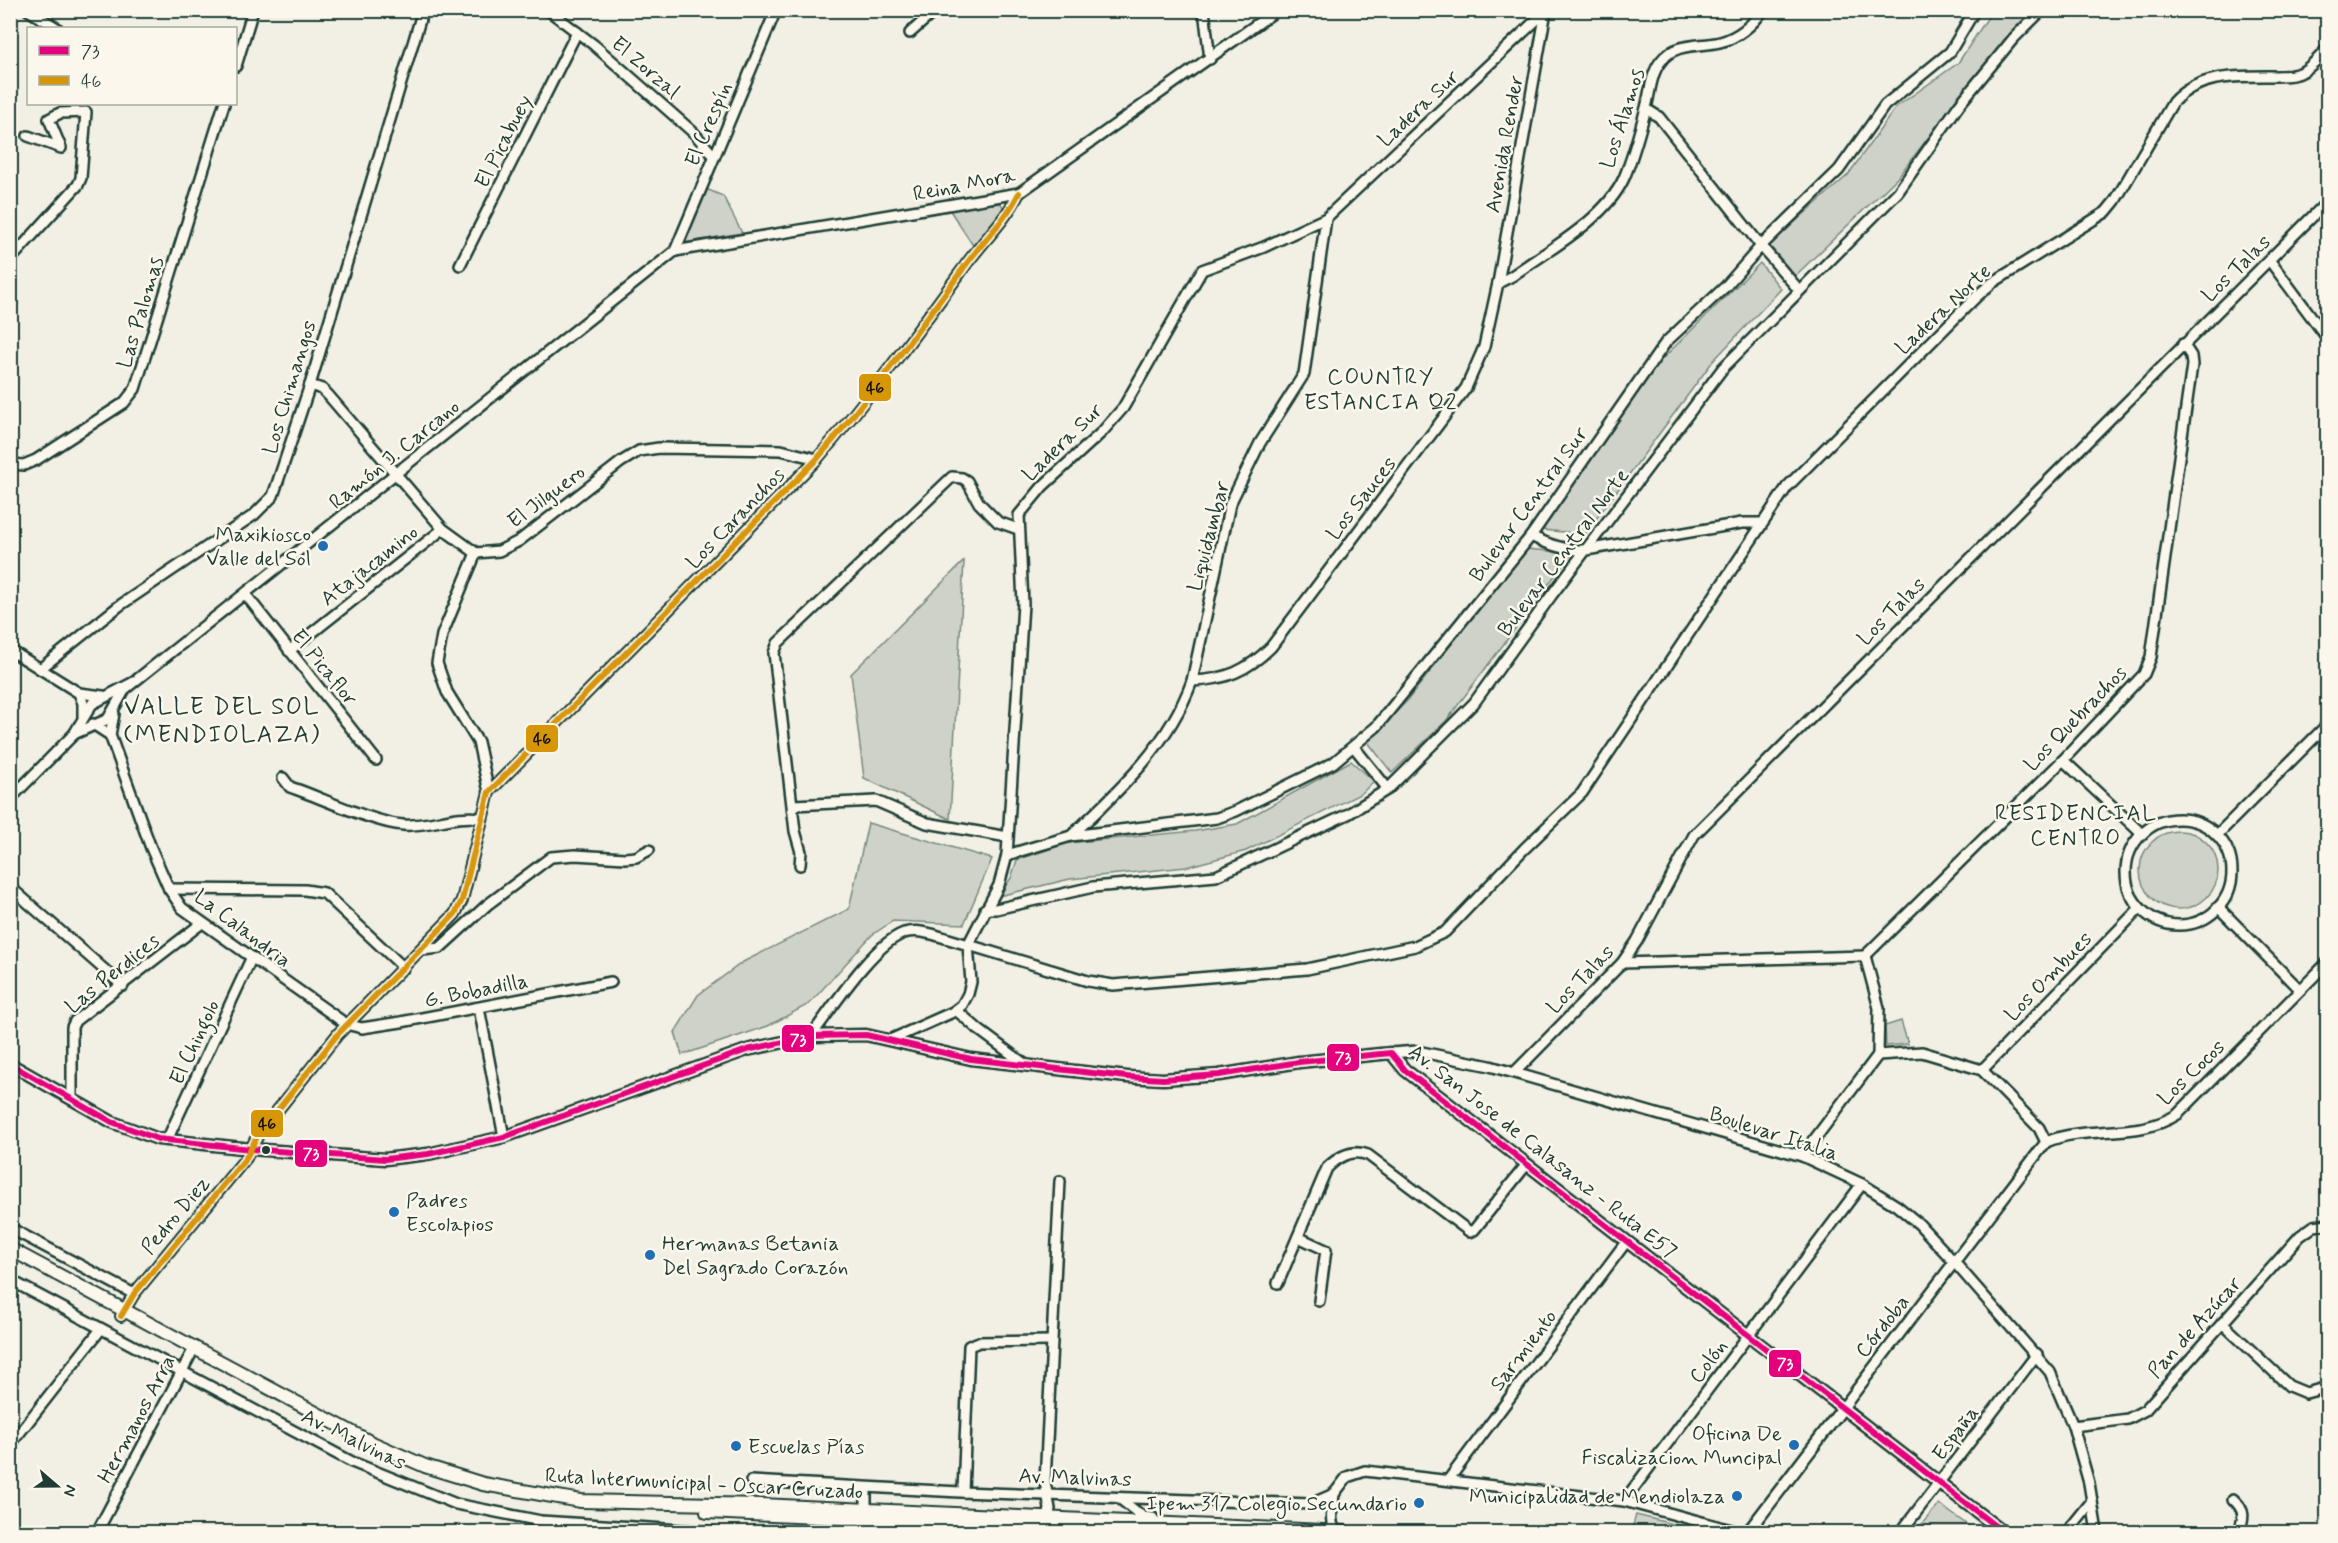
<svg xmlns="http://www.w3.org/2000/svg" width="2338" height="1543" font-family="Mynerve,sans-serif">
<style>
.green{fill:#cfd2c8;stroke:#77887e;stroke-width:1.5}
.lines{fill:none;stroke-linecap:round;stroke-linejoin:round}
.minor-casing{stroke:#1f3d34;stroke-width:14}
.tertiary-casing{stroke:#1f3d34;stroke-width:15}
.secondary-casing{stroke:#1f3d34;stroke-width:16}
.minor{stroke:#fbf7ec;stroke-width:9}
.tertiary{stroke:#fbf7ec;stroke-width:10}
.secondary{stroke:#fbf7ec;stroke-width:12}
.bus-1-casing{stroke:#fbf7ec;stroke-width:10}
.bus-2-casing{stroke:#fbf7ec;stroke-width:10}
.bus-1{stroke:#e5007d;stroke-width:6}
.bus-2{stroke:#d79608;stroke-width:6}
.poi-dot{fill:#1f6fb2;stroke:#fbf7ec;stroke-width:2}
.bus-dot{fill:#1f3d34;stroke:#fbf7ec;stroke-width:2}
.labels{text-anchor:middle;stroke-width:5;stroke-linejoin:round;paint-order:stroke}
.street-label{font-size:21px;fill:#1f3d34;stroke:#fbf7ec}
.poi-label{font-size:21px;fill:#1f3d34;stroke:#fbf7ec;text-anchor:end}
.neighbourhood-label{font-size:22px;letter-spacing:1.5px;fill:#1f3d34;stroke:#fbf7ec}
.quarter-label{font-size:24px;letter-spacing:1.5px;fill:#1f3d34;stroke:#fbf7ec}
.line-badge{stroke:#fbf7ec;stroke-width:2}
.badge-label{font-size:16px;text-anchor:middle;font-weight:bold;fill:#fff}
.pale-badge-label{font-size:16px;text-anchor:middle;font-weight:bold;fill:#111}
</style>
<rect width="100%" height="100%" fill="#f2f0e5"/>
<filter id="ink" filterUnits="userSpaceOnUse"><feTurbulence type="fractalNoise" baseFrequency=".0167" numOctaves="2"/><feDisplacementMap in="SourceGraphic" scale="12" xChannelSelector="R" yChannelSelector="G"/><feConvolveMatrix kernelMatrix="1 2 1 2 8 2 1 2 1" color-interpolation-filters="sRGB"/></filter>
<g filter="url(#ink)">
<g class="green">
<path d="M1992 11H2034L2005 39 1897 178 1795 276 1769 245 1848 175 1896 107 1958 63Z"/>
<path d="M706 189 723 196 742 233 683 243Z"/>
<path d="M1001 203 1004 210 974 247 949 209Z"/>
<path d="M1760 263 1781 289 1713 361 1585 534 1542 530 1654 367Z"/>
<path d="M1526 549 1572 553 1446 721 1392 773 1367 741 1407 701Z"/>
<path d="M964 561 950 819 864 778 851 674Z"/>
<path d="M1351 761 1374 781 1362 793 1246 851 1186 867 1070 879 999 896 1011 878 1017 860 1067 843 1195 831 1237 824Z"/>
<path d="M868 823 992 859 964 924 893 921 872 935 809 1004 768 1026 682 1055 675 1032 698 995 743 962 849 909Z"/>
<circle cx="2179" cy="870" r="39"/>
<path d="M1901 1021 1908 1044 1886 1046 1885 1026Z"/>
<path d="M1939 1504 1977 1532H1915Z"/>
<path d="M1636 1515 1706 1532H1631Z"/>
</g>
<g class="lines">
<defs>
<g id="minor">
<path d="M28 10 57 28"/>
<path d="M548 10 594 45 694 133 714 156"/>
<path d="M1204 10 1210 59"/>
<path d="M910 33 936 10"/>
<path d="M236 66 253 10"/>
<path d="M1646 109 1659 117 1761 246 1799 290"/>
<path d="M675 251 1019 193 1277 10"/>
<path d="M10 260 78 185 81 178 86 112 60 113 49 119 61 148 28 136"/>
<path d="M2270 261 2328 339"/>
<path d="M460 265 577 32"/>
<path d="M1498 283 1512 276C1548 250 1605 220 1624 178 1633 157 1640 131 1646 108 1650 93 1651 73 1661 61 1675 42 1700 47 1720 42 1737 38 1753 25 1763 10"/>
<path d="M310 385 322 389 329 396 443 529 476 553 499 551 519 541 621 462 639 451 659 448 781 450 817 459"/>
<path d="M10 464 24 465 36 460 124 403 135 389 224 104"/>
<path d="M1531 536C1549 545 1566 551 1586 550L1742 523H1761"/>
<path d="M476 553 442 635 437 663 447 692 478 742 489 792"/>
<path d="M246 595 376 760"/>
<path d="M10 650 79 693 103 696"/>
<path d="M289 651 443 529"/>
<path d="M40 669 119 606 254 515 273 496 310 385 423 10"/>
<path d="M1192 681C1225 680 1247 671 1271 647L1466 388 1484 347 1498 283 1546 11"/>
<path d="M134 682 92 704 74 734 108 719 125 689 675 251 776 10"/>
<path d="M79 693 83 703V716"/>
<path d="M93 724 110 735 114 714"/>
<path d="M110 735 151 848 169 889 182 908 346 1024 362 1028 401 1022 611 982"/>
<path d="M1354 747 1388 789"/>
<path d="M2063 760 2142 834"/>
<path d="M283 778 290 787C320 797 374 823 403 825 430 827 453 814 481 818"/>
<path d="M10 799 74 734"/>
<path d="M793 805 876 801 927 823 1008 837"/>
<circle cx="2179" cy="872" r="53"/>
<path d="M2217 835 2328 724"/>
<path d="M1071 836C1119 791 1169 745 1192 681L1230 504 1260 443 1304 374 1326 218"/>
<path d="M1007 855 1071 836 1217 818 1236 811 1333 763 1376 727 1531 536 1666 342 1726 286 1761 246 1839 170 1885 105 1950 52 1975 10"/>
<path d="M800 865 801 852 795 831 774 653 778 643 952 477 962 478 967 481 979 503 998 522 1018 529"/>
<path d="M10 887 123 986"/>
<path d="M169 889 305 890 324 893 404 968"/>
<path d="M2218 907 2300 990"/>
<path d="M985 909H996L1093 887 1216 876 1348 814 1388 789 1474 703 1551 596 1723 368 1898 192 1959 105 2013 39 2042 10"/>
<path d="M422 950 440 948 487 905 551 857 575 855 625 858 636 857 649 850"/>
<path d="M1865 956 2063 760 2144 674 2151 657 2192 365 2191 356 2183 344"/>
<path d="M1622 963 1865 956"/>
<path d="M479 1008 504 1137"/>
<path d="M956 1010 979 1030 1026 1065"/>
<path d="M811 1036C833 1007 872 945 904 933 914 930 922 932 932 934L1088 981 1113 985 1307 969 1415 946 1445 932 1524 849 1582 793 1787 487 1976 297 1992 283 2106 212 2115 201 2173 102C2198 75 2234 76 2268 76 2278 76 2290 77 2300 73 2311 68 2319 57 2328 48"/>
<path d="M890 1040 953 1012 962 1005 968 994 971 982 968 945 999 885 1007 855 1023 604 1019 515 1043 486 1102 432 1123 408 1202 270 1264 247 1326 218 1547 10"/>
<path d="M1391 1053 1417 1051 1490 1066 1802 1156 1862 1184 1897 1206 1919 1224 1955 1263 2050 1372 2073 1426 2089 1483 2097 1532"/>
<path d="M1878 1055 1922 1052 1982 1070 2039 1128 2046 1142"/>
<path d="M1982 1070 2140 908"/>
<path d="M1515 1072 1622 963 1637 941 1694 835 2328 201"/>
<path d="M72 1099V1027L75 1021 202 923"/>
<path d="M167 1140 251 959"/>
<path d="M2046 1142C2089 1124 2138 1140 2178 1114L2328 962"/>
<path d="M1802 1156 1878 1055 1879 1008 1865 956"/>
<path d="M10 1228 134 1294"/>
<path d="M1298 1237 1326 1250 1319 1301"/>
<path d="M10 1280 352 1462 456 1504 541 1521 712 1532"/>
<path d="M1278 1283 1327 1168C1339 1156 1352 1149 1368 1155L1470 1232 1474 1230 1527 1164"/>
<path d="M121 1316 134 1294 246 1158 258 1135 338 1034 455 914 462 900 489 792 817 459C870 397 917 332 965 266 982 242 1006 220 1019 193"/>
<path d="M2222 1323 2289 1386 2306 1393 2328 1387"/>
<path d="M1842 1409 2046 1142"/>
<path d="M2073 1426 2128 1419 2145 1410 2300 1236 2314 1226 2328 1224"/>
<path d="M10 1445 101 1329"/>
<path d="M1449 1479 1626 1242"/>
<path d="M751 1481 960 1492 1311 1504 1334 1494 1347 1477 1365 1471 1624 1501 1739 1532"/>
<path d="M963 1492 969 1346 979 1342 1051 1341"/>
<path d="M1334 1494C1333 1507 1328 1521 1336 1532"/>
<path d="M1119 1498 1143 1517 1153 1518"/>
<path d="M2233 1499C2246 1511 2244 1517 2239 1532"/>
<path d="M1624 1501 1862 1184"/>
<path d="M1048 1518 1050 1509 1045 1482 1060 1181"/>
<path d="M97 1532 191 1354"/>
<path d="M866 1532V1488"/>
<path d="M1901 1532 2037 1354"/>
<path d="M2067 1532 2092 1501"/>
</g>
<g id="tertiary">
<path d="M10 1064 112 1122 158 1139 251 1149 385 1159 428 1154 504 1137 747 1050 811 1036 866 1035 971 1059 1127 1077 1163 1079 1219 1075 1299 1062 1391 1053 1405 1070 2003 1532"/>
<path d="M1748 1532 1842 1409"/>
</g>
<g id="secondary">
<path d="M10 1249 370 1442 425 1466 483 1484 581 1501 761 1505 1345 1532"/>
<path d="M707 1512 1152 1532"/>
</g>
</defs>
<use href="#minor" class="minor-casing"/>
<use href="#tertiary" class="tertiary-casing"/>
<use href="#secondary" class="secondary-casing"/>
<use href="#minor" class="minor"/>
<use href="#tertiary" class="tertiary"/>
<use href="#secondary" class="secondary"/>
<defs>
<path id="bus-1" d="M10 1064 112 1122 158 1139 251 1149 385 1159 428 1154 504 1137 747 1050 811 1036 866 1035 971 1059 1127 1077 1163 1079 1219 1075 1299 1062 1391 1053 1405 1070 2003 1532"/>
<path id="bus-2" d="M121 1316 134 1294 246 1158 258 1135 338 1034 455 914 462 900 489 792 817 459C870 397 917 332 965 266 982 242 1006 220 1019 193"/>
</defs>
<use href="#bus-1" class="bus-1-casing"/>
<use href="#bus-2" class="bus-2-casing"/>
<use href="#bus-1" class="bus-1"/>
<use href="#bus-2" class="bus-2"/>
</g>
</g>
<g class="poi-dot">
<circle cx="323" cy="546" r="6"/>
<circle cx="394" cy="1212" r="6"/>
<circle cx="650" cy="1255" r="6"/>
<circle cx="1794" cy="1445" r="6"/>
<circle cx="736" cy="1446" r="6"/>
<circle cx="1737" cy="1496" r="6"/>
<circle cx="1419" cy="1503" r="6"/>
</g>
<circle class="bus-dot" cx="266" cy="1150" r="5"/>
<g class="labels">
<g class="street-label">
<text transform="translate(646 67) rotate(41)" y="7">El Zorzal</text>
<text transform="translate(1418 108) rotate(-43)" y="7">Ladera Sur</text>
<text transform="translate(1622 118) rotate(-72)" y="7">Los Álamos</text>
<text transform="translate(708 124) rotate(-67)" y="7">El Crespín</text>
<text transform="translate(503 141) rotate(-63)" y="7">El Picabuey</text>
<text transform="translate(1504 144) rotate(-80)" y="7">Avenida Render</text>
<text transform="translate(964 184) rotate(-11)" y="7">Reina Mora</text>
<text transform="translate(2236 268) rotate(-44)" y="7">Los Talas</text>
<text transform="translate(1943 309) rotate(-43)" y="7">Ladera Norte</text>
<text transform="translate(140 312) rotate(-73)" y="7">Las Palomas</text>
<text transform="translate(289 387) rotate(-73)" y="7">Los Chimangos</text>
<text transform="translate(1062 442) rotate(-44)" y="7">Ladera Sur</text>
<text transform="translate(394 454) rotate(-39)" y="7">Ramón J. Carcano</text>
<text transform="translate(546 496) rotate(-37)" y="7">El Jilguero</text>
<text transform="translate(1361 498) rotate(-52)" y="7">Los Sauces</text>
<text transform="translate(1528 504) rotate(-54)" y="7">Bulevar Central Sur</text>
<text transform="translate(735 518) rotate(-46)" y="7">Los Caranchos</text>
<text transform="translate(1208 536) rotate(-75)" y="7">Liquidambar</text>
<text transform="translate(1563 552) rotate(-53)" y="7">Bulevar Central Norte</text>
<text transform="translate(369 565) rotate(-38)" y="7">Atajacamino</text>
<text transform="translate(1891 611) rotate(-45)" y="7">Los Talas</text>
<text transform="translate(325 667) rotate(51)" y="7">El Picaflor</text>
<text transform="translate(2075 718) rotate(-46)" y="7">Los Quebrachos</text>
<text transform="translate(243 928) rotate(37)" y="7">La Calandria</text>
<text transform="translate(112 973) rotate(-39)" y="7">Las Perdices</text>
<text transform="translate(2048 976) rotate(-46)" y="7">Los Ombues</text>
<text transform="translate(1580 979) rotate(-46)" y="7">Los Talas</text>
<text transform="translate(476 990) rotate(-11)" y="7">G. Bobadilla</text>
<text transform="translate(194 1042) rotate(-65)" y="7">El Chingolo</text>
<text transform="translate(2191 1072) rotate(-44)" y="7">Los Cocos</text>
<text transform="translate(1774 1133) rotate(18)" y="7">Boulevar Italia</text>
<text transform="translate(1543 1151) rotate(38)" y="7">Av. San Jose de Calasanz - Ruta E57</text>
<text transform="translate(175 1215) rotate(-50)" y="7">Pedro Diez</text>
<text transform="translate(1882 1326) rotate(-52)" y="7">Córdoba</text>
<text transform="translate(2194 1327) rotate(-48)" y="7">Pan de Azúcar</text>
<text transform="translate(1523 1350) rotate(-53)" y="7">Sarmiento</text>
<text transform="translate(1708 1361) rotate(-53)" y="7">Colón</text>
<text transform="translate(136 1419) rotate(-62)" y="7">Hermanos Arra</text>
<text transform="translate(1955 1433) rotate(-53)" y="7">España</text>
<text transform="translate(354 1439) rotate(26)" y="7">Av. Malvinas</text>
<text transform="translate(1075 1477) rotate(2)" y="7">Av. Malvinas</text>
<text transform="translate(704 1483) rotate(3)" y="7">Ruta Intermunicipal - Oscar Cruzado</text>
</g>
<g class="poi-label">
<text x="311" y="541">Maxikiosco<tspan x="311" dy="24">Valle del Sol</tspan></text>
<text x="406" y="1207" text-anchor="start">Padres<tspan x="406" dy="24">Escolapios</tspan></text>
<text x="662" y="1250" text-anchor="start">Hermanas Betania<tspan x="662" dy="24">Del Sagrado Corazón</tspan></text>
<text x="1782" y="1440">Oficina De<tspan x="1782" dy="24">Fiscalizacion Muncipal</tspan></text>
<text x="748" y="1453" text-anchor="start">Escuelas Pías</text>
<text x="1725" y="1503">Municipalidad de Mendiolaza</text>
<text x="1407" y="1510">Ipem 317 Colegio Secundario</text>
</g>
<g class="neighbourhood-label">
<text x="1381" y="384">COUNTRY<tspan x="1381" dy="25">ESTANCIA Q2</tspan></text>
<text x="2076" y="820">RESIDENCIAL<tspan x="2076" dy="25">CENTRO</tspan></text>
</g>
<g class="quarter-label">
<text x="222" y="714">VALLE DEL SOL<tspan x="222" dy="28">(MENDIOLAZA)</tspan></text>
</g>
</g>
<g class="line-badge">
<rect x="858" y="373" width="34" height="29" rx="6" fill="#d79608"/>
<rect x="525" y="724" width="34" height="29" rx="6" fill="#d79608"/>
<rect x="781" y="1024" width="34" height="29" rx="6" fill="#e5007d"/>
<rect x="1326" y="1043" width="34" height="29" rx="6" fill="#e5007d"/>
<rect x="250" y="1109" width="34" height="29" rx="6" fill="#d79608"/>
<rect x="294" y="1139" width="34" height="29" rx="6" fill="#e5007d"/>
<rect x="1768" y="1349" width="34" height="29" rx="6" fill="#e5007d"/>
</g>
<g class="badge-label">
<text x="798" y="1045">73</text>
<text x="1343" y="1063">73</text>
<text x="311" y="1159">73</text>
<text x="1785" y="1369">73</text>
</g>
<g class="pale-badge-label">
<text x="875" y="393">46</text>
<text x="542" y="744">46</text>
<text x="267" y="1129">46</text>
</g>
<rect width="2338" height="1543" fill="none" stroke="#fbf7ec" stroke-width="36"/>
<rect x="18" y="18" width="2302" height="1507" fill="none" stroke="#1f3d34" stroke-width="2" filter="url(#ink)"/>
<rect x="27" y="27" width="210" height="78" fill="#fbf7ec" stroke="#a3ada2" stroke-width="1.5"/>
<rect x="39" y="46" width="30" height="9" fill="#e5007d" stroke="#a3ada2" stroke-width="1.5"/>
<text x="81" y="57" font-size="18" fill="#1f3d34">73</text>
<rect x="39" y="76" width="30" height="9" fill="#d79608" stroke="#a3ada2" stroke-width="1.5"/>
<text x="81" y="87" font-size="18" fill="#1f3d34">46</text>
<g transform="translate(57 1486) rotate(110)" stroke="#fbf7ec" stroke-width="4.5" paint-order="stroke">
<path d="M0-4.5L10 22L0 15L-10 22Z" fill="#1f3d34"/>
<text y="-9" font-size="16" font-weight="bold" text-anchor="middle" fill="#1f3d34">N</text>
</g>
</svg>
